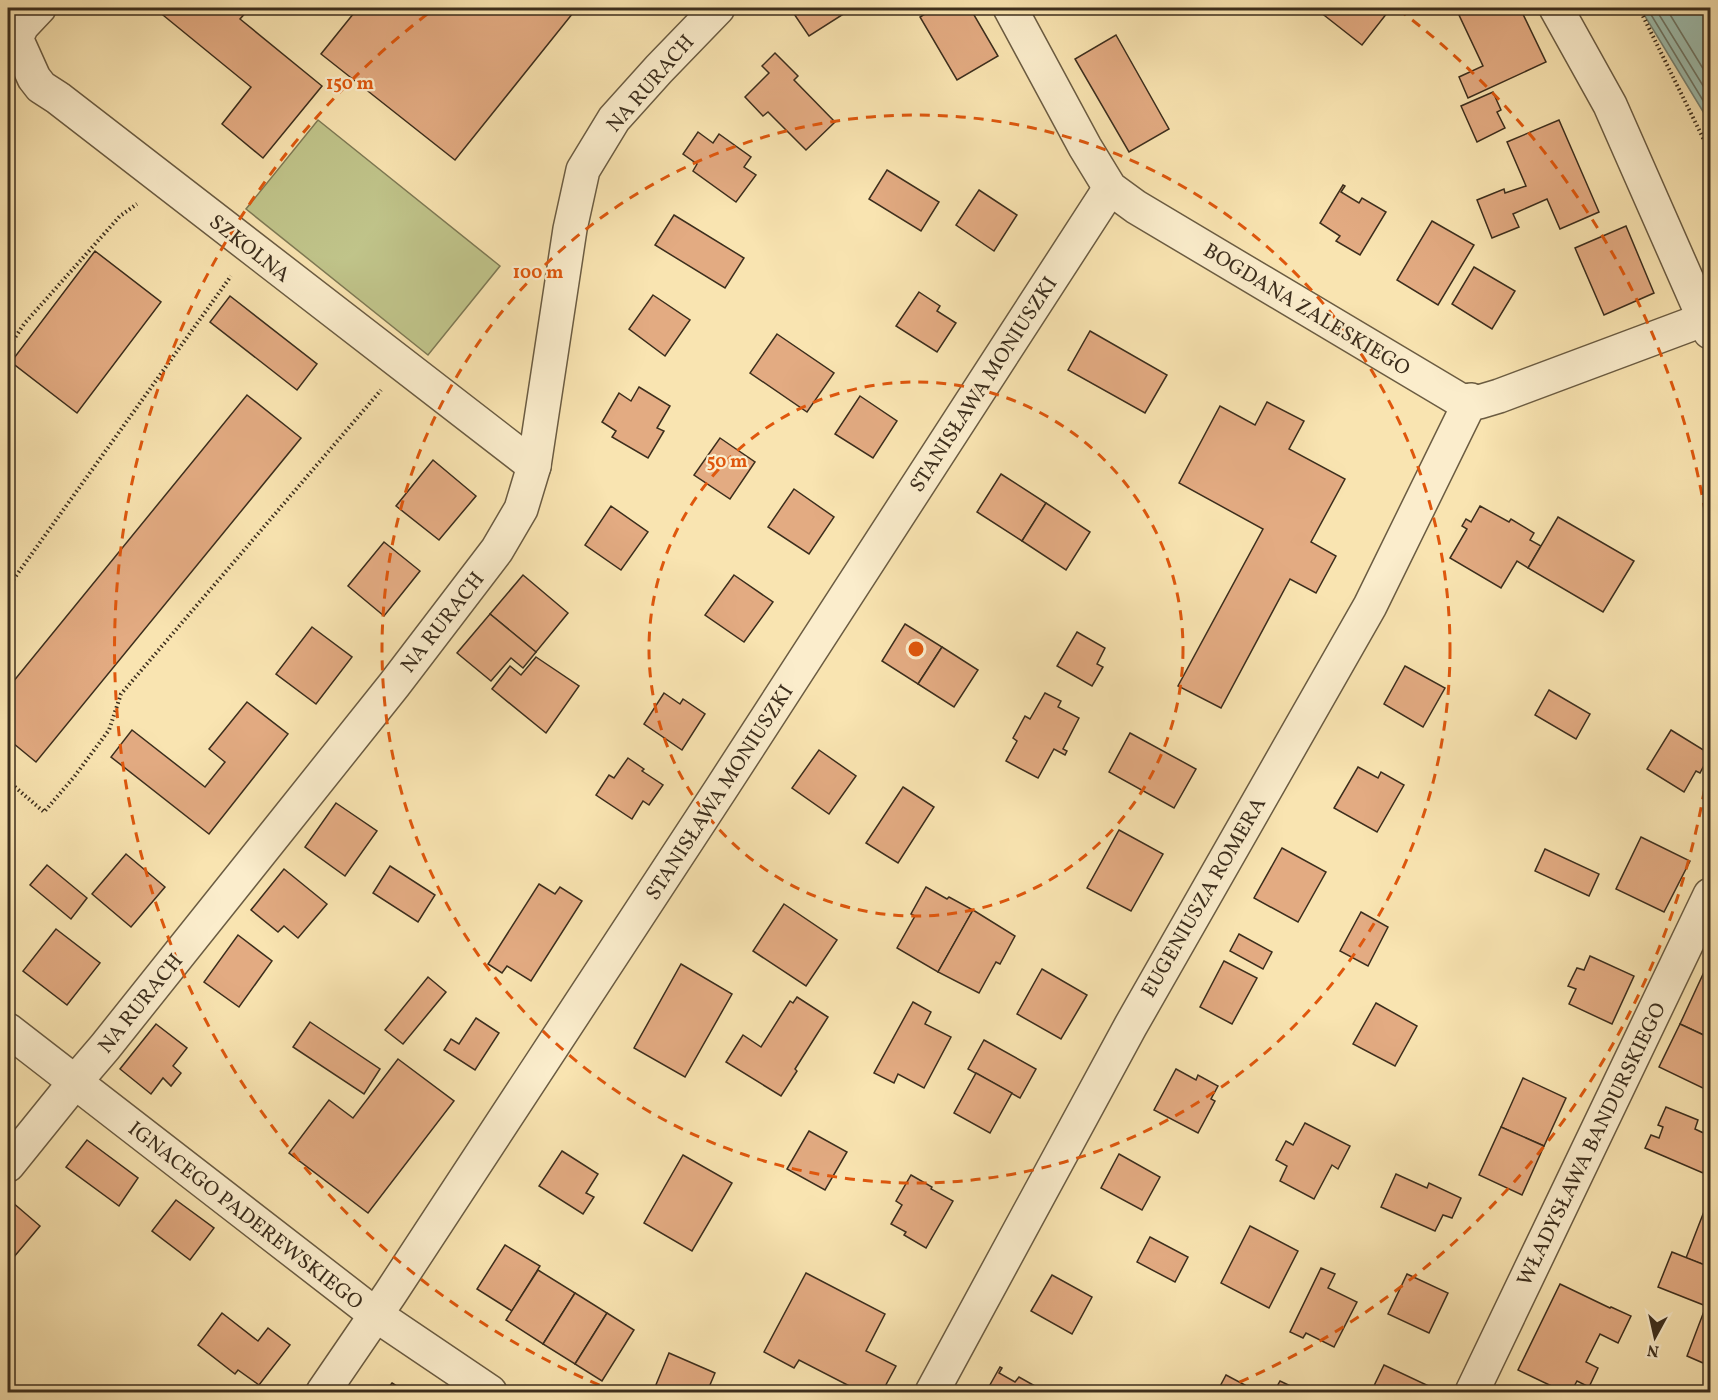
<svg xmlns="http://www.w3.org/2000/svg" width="1718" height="1400" font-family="Vollkorn,serif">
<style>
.green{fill:#c0c48a;stroke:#7e7954;stroke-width:1.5}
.water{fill:#9ebeaf;stroke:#778475;stroke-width:1.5}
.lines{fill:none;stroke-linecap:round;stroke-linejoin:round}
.shore{stroke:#6d7666;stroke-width:1.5}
.building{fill:#e3ab82;stroke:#3c2e1d;stroke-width:1.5}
.minor-casing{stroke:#6b5c42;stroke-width:36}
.tertiary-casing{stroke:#6b5c42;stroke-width:36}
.path{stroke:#3c2e1d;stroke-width:4;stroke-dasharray:1.5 3;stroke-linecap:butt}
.minor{stroke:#fbedcc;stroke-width:33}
.tertiary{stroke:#fbedcc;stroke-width:33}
.ring{fill:none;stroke:#df570d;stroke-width:3;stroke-dasharray:10 8}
.labels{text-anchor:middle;stroke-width:4.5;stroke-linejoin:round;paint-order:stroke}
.street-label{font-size:21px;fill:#3c2e1d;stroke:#fbedcc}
.centre{fill:#df570d;stroke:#fbedcc;stroke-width:3}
.ring-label{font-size:18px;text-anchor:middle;font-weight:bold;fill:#df570d;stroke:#fbedcc;stroke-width:4.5;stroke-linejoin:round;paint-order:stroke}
</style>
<rect width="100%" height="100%" fill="#f9e4b1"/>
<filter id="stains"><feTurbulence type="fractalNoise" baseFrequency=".00333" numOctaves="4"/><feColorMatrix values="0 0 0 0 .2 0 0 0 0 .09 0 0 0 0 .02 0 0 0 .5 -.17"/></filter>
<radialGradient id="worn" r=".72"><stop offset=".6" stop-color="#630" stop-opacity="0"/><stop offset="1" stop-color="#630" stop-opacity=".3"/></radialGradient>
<path class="green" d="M318 120 500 266 428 355 246 209Z"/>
<path class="water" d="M1640 8H1710V123Z"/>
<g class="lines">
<g class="shore">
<path d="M1647 8 1710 112"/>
<path d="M1655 8 1710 97"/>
<path d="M1666 8 1710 80"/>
</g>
</g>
<g class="building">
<path d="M161 8H250L240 19 322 86 263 158 222 124 251 87 158 11Z"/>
<path d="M358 8H577L455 160 321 54Z"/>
<path d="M790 8H853L809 36Z"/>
<path d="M935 8H970L998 56 957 80 920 17Z"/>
<path d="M1324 8H1391L1362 45 1320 12Z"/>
<path d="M1474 8H1520L1546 62 1468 98 1459 77 1483 66 1459 15Z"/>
<path d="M1116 35 1169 129 1129 152 1075 59Z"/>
<path d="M775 53 798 76 794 80 835 122 806 150 768 112 763 116 745 97 769 73 762 66Z"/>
<path d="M1493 92 1501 110 1497 112 1505 128 1477 142 1461 106Z"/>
<path d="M1559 120 1599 212 1560 229 1547 199 1513 214 1519 227 1492 238 1477 200 1504 189 1505 193 1526 186 1507 142Z"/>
<path d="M698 132 713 143 719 134 751 157 744 167 756 175 736 202 693 171 697 164 683 154Z"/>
<path d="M887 170 939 202 921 231 869 199Z"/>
<path d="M1343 185 1345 186 1341 192 1359 203 1362 198 1386 212 1360 255 1336 241 1340 236 1320 223Z"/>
<path d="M979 190 1017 215 994 251 956 225Z"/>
<path d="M674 215 744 258 725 288 655 245Z"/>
<path d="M1432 221 1474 245 1438 305 1397 280Z"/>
<path d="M1626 226 1654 293 1604 315 1575 248Z"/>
<path d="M95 251 161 302 77 413 11 362Z"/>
<path d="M1474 267 1515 291 1492 329 1452 304Z"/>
<path d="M919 292 940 306 937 311 956 323 937 352 896 326Z"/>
<path d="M653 295 690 320 665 356 629 329Z"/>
<path d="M230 296 317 364 297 390 210 322Z"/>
<path d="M1090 331 1167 375 1145 413 1068 370Z"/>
<path d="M777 334 834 373 807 412 750 373Z"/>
<path d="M639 387 670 406 657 428 664 431 648 458 612 437 616 431 602 422 619 393 631 401Z"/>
<path d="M247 395 301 438 36 762 8 739V688Z"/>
<path d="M860 396 897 421 873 458 835 434Z"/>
<path d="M1267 402 1304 421 1289 449 1345 479 1311 542 1336 556 1316 593 1290 579 1221 708 1178 686 1263 529 1179 483 1220 406 1255 425Z"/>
<path d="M720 438 755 462 730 499 694 475Z"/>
<path d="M433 460 476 496 439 540 396 506Z"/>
<path d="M1001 474 1046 503 1022 541 977 512Z"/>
<path d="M794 489 834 517 809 554 768 527Z"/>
<path d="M1046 503 1090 532 1066 570 1022 541Z"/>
<path d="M611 506 648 532 621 570 585 545Z"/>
<path d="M1480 506 1509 522 1511 519 1534 533 1530 540 1541 546 1528 568 1517 561 1501 588 1450 558 1467 529 1462 526 1466 519 1471 522Z"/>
<path d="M1558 517 1634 561 1603 612 1528 568Z"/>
<path d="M384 542 420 571 384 616 348 586Z"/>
<path d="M523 575 568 613 536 652 490 614Z"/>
<path d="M734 575 773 602 744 642 705 615Z"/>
<path d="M490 614 536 652 523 668 511 658 491 681 457 653Z"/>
<path d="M905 624 942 647 918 684 882 661Z"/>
<path d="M312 627 352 657 316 704 276 674Z"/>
<path d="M1077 632 1105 648 1097 664 1103 667 1092 686 1057 666Z"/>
<path d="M942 647 978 670 954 707 918 684Z"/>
<path d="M536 657 579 686 546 733 492 689 510 666 521 675Z"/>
<path d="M1405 666 1445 688 1423 727 1384 704Z"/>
<path d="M1549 690 1590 714 1576 739 1535 715Z"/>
<path d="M664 693 680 704 683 699 705 714 682 750 644 724Z"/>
<path d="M1045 693 1061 701 1058 707 1079 718 1063 749 1067 751 1065 755 1054 749 1038 778 1006 761 1017 741 1013 738 1025 716 1030 719Z"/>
<path d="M247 702 288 734 209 834 111 757 132 730 205 787 225 762 209 749Z"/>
<path d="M1671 730 1710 754 1700 773 1696 771 1684 792 1647 769Z"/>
<path d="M1130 733 1196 769 1174 808 1109 772Z"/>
<path d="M819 750 856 776 829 814 792 788Z"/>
<path d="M628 758 644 769 642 771 663 785 649 805 643 801 632 819 596 795 609 775 614 778Z"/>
<path d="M1358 767 1378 778 1381 772 1404 785 1377 832 1334 808Z"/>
<path d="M903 787 934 807 898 863 866 843Z"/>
<path d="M336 803 377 831 345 876 305 847Z"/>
<path d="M1119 830 1163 854 1131 911 1087 888Z"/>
<path d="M1641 837 1690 861 1664 912 1616 889Z"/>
<path d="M1282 848 1326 872 1298 922 1254 898Z"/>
<path d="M1545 849 1599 874 1589 896 1535 871Z"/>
<path d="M126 854 165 887 131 927 92 894Z"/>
<path d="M47 865 87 898 71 919 30 885Z"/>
<path d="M390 866 435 895 418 922 373 893Z"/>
<path d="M284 869 327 904 298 938 284 926 278 932 251 910Z"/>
<path d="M539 884 555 894 560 887 582 901 531 981 507 966 502 973 488 964Z"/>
<path d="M926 887 947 899 949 897 973 910 938 972 897 948 915 916 911 914Z"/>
<path d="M784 904 837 940 806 986 753 951Z"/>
<path d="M973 910 1015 936 1000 964 996 962 979 993 938 972Z"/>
<path d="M1361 912 1388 927 1368 966 1340 951Z"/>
<path d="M56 929 100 963 67 1005 23 971Z"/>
<path d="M1239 934 1272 952 1263 969 1230 951Z"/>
<path d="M238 935 272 961 239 1007 204 982Z"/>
<path d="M1590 956 1634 976 1612 1024 1569 1004 1576 989 1568 986 1577 968 1584 970Z"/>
<path d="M1710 959V1038L1680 1024Z"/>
<path d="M1224 961 1257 978 1232 1024 1200 1007Z"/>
<path d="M681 964 732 994 685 1077 634 1048Z"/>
<path d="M1042 969 1087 995 1061 1039 1017 1014Z"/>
<path d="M428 977 446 992 403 1044 385 1030Z"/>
<path d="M797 997 828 1017 795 1069 797 1071 781 1096 726 1062 743 1035 761 1047 790 1001 793 1003Z"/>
<path d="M913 1002 931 1012 925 1024 951 1037 924 1088 898 1074 894 1083 874 1073Z"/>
<path d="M1376 1003 1417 1026 1395 1066 1353 1044Z"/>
<path d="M476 1018 499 1033 475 1070 444 1050 451 1039 459 1044Z"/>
<path d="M310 1022 380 1069 364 1094 293 1047Z"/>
<path d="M156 1024 187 1048 173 1066 181 1073 171 1086 163 1078 151 1094 120 1069Z"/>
<path d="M1680 1024 1710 1038V1088L1709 1091 1659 1067Z"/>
<path d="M984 1040 1036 1069 1020 1098 968 1069Z"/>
<path d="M398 1059 454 1101 368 1213 289 1153 329 1100 353 1118Z"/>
<path d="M1176 1069 1196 1080 1198 1075 1218 1086 1211 1099 1215 1101 1198 1133 1154 1110Z"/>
<path d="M976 1073 1012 1093 990 1133 954 1113Z"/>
<path d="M1523 1078 1566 1098 1544 1146 1501 1127Z"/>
<path d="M1666 1107 1698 1120 1695 1129 1710 1136V1156L1703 1173 1645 1148 1651 1135 1659 1138 1663 1127 1658 1125Z"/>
<path d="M1305 1123 1350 1146 1338 1169 1332 1165 1314 1199 1280 1181 1287 1166 1276 1160 1286 1141 1293 1145Z"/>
<path d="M1501 1127 1544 1146 1522 1195 1479 1175Z"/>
<path d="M809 1131 847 1152 825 1190 787 1169Z"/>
<path d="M87 1140 138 1178 119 1206 66 1167Z"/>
<path d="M562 1151 598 1174 586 1193 594 1197 583 1214 539 1186Z"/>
<path d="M1119 1154 1160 1177 1142 1210 1101 1188Z"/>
<path d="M683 1155 732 1183 692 1251 644 1223Z"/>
<path d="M1396 1174 1427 1188 1429 1183 1461 1198 1452 1218 1443 1215 1435 1231 1381 1207Z"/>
<path d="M911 1175 932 1187 931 1189 953 1201 926 1248 904 1235 906 1232 891 1224 902 1205 896 1201Z"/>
<path d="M1710 1196V1267L1686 1258Z"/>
<path d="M176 1200 214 1228 190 1260 152 1231Z"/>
<path d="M12 1202 40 1226 8 1264V1207Z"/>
<path d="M1250 1226 1298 1251 1269 1308 1221 1283Z"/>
<path d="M1150 1237 1188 1257 1175 1282 1137 1262Z"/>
<path d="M505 1245 540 1266 512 1311 477 1289Z"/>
<path d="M1672 1252 1710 1267V1366L1687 1356 1706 1306 1658 1287Z"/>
<path d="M1321 1268 1335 1274 1328 1288 1357 1302 1334 1347 1306 1333 1303 1338 1290 1332Z"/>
<path d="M538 1270 575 1293 543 1344 506 1320Z"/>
<path d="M806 1273 885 1314 866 1351 896 1366 882 1392H861L799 1360 794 1368 764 1352Z"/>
<path d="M1407 1274 1448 1293 1429 1333 1388 1314Z"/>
<path d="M1052 1275 1092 1297 1072 1334 1031 1311Z"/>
<path d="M1560 1284 1610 1308 1611 1307 1631 1316 1618 1343 1600 1334 1586 1362 1598 1368 1589 1387 1577 1381 1571 1392H1564L1518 1370Z"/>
<path d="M575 1293 607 1313 575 1364 543 1344Z"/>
<path d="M222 1313 258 1341 268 1328 290 1345 259 1385 238 1370 235 1374 198 1345Z"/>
<path d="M607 1313 634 1330 602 1381 575 1364Z"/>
<path d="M669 1353 715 1373 707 1392H653Z"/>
<path d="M1384 1365 1433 1388 1430 1392H1371Z"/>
<path d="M1000 1367 1002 1368 999 1373 1015 1382 1019 1377 1042 1390 1040 1392H986Z"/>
<path d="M1226 1375 1245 1385 1241 1392H1217Z"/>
<path d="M1280 1381 1303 1392H1274Z"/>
<path d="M392 1383 406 1392H385Z"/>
</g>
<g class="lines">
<defs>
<g id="minor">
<path d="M39 8 22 26 16 38 34 78 41 87 58 98 534 466"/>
<path d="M1010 8 1085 147 1110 188 1136 207 1460 400 1479 402 1499 396 1705 319"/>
<path d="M1556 8 1610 105 1710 332"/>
<path d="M8 1165 75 1082 105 1047 394 685 497 550 521 509 534 466 570 229 583 170 614 119 659 69 718 8"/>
<path d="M323 1392 390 1294 721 789 1110 188"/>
<path d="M932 1392 1130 1027 1370 606 1471 400"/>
<path d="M1472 1392 1710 895"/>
</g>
<path id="tertiary" d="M8 1030 376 1315 490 1392"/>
</defs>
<use href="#minor" class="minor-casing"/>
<use href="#tertiary" class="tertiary-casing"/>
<g class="path">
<path d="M1639 8 1710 152"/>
<path d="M8 348 24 324 120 216 137 204"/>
<path d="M8 569 14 575"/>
<path d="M8 587 231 276"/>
<path d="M8 781 44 812 74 777 109 730 121 694 381 390"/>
</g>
<use href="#minor" class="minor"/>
<use href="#tertiary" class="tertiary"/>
</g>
<g class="ring">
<circle cx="916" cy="649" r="267"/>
<circle cx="916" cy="649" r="534"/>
<path d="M1710 754A801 801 0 0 1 1216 1392M616 1392A801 801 0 0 1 434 9M1398 9A801 801 0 0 1 1710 544"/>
</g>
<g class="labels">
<g class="street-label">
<text transform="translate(650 83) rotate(-49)" y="7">NA RURACH</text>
<text transform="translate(250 248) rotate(38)" y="7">SZKOLNA</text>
<text transform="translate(1307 309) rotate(31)" y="7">BOGDANA ZALESKIEGO</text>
<text transform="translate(983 384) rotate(-57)" y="7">STANISŁAWA MONIUSZKI</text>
<text transform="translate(442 622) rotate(-52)" y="7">NA RURACH</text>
<text transform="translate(719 792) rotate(-57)" y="7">STANISŁAWA MONIUSZKI</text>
<text transform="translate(1203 897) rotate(-60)" y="7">EUGENIUSZA ROMERA</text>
<text transform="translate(140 1003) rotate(-51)" y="7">NA RURACH</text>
<text transform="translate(1591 1144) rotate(-64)" y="7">WŁADYSŁAWA BANDURSKIEGO</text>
<text transform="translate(246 1215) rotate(38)" y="7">IGNACEGO PADEREWSKIEGO</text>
</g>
</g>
<circle cx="916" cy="649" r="9" class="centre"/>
<g class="ring-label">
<text x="350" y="89">150 m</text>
<text x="538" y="278">100 m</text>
<text x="727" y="467">50 m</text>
</g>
<rect width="1718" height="1400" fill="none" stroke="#f9e4b1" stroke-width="30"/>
<rect x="9" y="9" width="1700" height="1382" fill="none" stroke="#3c2e1d" stroke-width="3"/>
<rect x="15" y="15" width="1688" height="1370" fill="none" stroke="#3c2e1d" stroke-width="1.5"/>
<g transform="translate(1655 1337) rotate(188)" stroke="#fbedcc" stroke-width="4.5" paint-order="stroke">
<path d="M0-4.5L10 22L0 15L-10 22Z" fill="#3c2e1d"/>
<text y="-9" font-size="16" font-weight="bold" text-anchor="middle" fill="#3c2e1d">N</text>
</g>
<rect width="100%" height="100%" filter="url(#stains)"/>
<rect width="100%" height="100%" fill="url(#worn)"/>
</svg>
